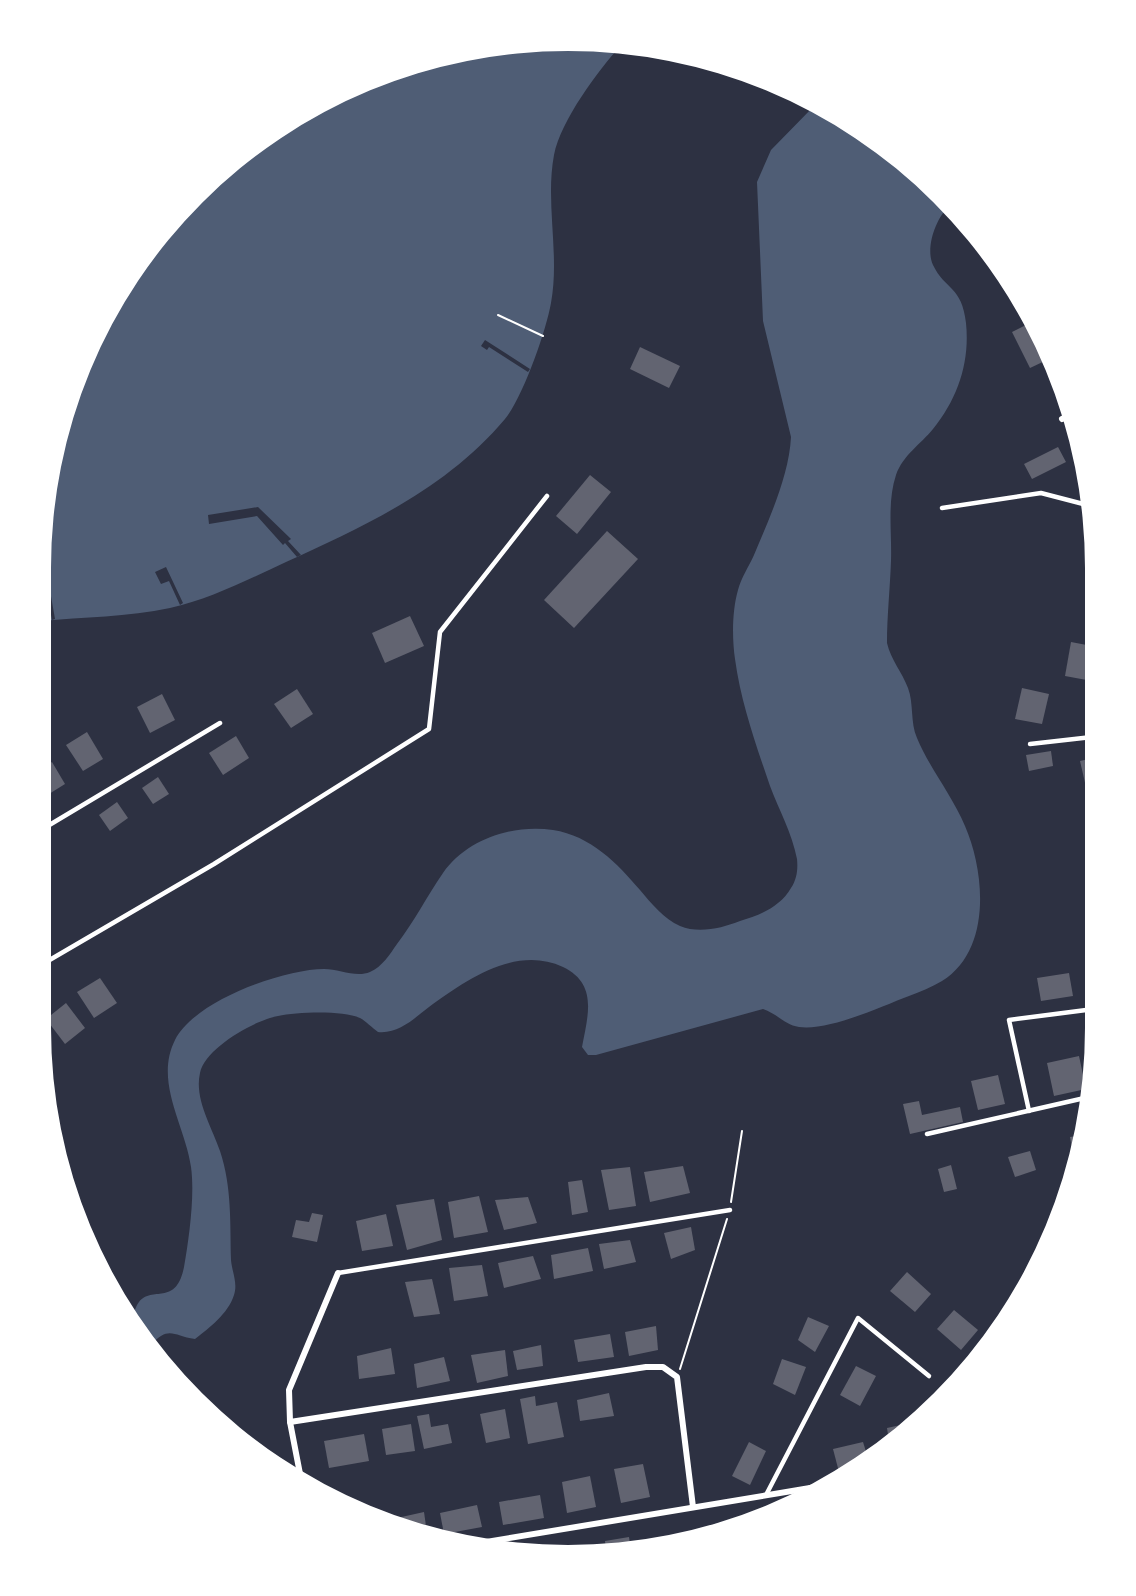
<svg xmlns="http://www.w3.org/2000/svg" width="1136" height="1596" font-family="Spectral,serif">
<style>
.water{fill:#4f5d75}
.pier{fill:#2d3142}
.building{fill:#626471}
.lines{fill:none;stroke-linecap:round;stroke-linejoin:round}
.path{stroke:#fff;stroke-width:2}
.service{stroke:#fff;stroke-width:4.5}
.minor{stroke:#fff;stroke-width:6}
</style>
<rect width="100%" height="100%" fill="#2d3142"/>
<g class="water">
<path d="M603 42 621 45C598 71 561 120 554 155 545 203 560 254 551 303 546 331 523 397 505 419 447 488 367 525 286 562 249 579 210 599 170 608 128 617 83 617 41 621V568L51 465 111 304 220 171 305 111 399 68 499 45Z"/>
<path d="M816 104 889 150 949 206C936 218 925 248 933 265 945 290 962 286 966 323 970 362 958 398 933 429 921 444 903 455 896 475 887 502 892 533 891 561 890 589 887 616 887 643 891 660 902 672 908 688 914 704 910 722 917 738 930 769 952 795 965 826 985 872 992 950 942 981 932 987 920 992 909 996 880 1007 829 1031 799 1027 785 1025 776 1013 763 1009L596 1055H588L582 1047C588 1015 598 984 563 967 516 945 466 980 429 1007 413 1019 399 1034 378 1032 372 1028 366 1021 360 1018 342 1010 297 1012 278 1016 255 1020 205 1048 200 1073 194 1099 212 1127 220 1151 232 1187 230 1223 231 1260 232 1272 238 1283 234 1295 228 1314 209 1328 195 1339 173 1336 169 1325 151 1345L131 1323C133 1316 135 1307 139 1302 153 1285 176 1307 184 1267 189 1239 195 1195 191 1167 185 1125 154 1082 175 1040 194 1001 284 969 324 969 339 969 356 978 370 972 382 967 390 954 397 944 414 922 427 896 443 873 467 839 513 824 553 830 591 836 617 863 640 890 651 903 664 919 680 926 699 934 722 928 740 921 760 915 780 907 791 888 797 879 798 869 797 859 792 833 779 810 770 786 756 745 741 703 735 659 732 638 732 611 738 590 741 578 749 566 754 555 769 519 789 476 791 437L763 321 757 182 771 150Z"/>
</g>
<g class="pier">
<path d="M485 340 530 369 528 372 489 347 487 350 481 346Z"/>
<path d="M258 507 291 539 288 541 301 555 297 557 285 543 283 545 257 516 209 524 208 515Z"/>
<path d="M45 562 55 619 52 620 45 583H41V563Z"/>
<path d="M166 567 183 603 180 605 169 581 161 584 155 572Z"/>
</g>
<g class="building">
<path d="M1032 322 1041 335 1049 359 1030 368 1012 332Z"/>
<path d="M640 347 680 366 669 388 630 369Z"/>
<path d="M1058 447 1066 462 1032 479 1024 464Z"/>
<path d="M590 475 611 492 577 534 556 516Z"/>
<path d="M607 531 638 559 574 628 544 600Z"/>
<path d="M410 616 424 646 385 663 372 633Z"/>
<path d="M1071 642 1092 646V681L1065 676Z"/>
<path d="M1022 688 1049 694 1042 724 1015 719Z"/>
<path d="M297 689 313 714 291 728 274 704Z"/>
<path d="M162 694 175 720 150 733 137 707Z"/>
<path d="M87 732 103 759 83 771 66 745Z"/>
<path d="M236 736 249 758 223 775 209 753Z"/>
<path d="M1051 751 1053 766 1029 771 1026 755Z"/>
<path d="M1093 758V786L1086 787 1080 761Z"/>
<path d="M52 762 65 784 41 799V769Z"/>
<path d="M158 777 169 794 153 804 142 788Z"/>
<path d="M117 802 128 818 110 831 99 815Z"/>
<path d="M1069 973 1073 996 1041 1001 1037 978Z"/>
<path d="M100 978 117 1003 94 1018 77 992Z"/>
<path d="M66 1003 85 1028 65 1044 46 1019Z"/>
<path d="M1079 1056 1086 1089 1054 1096 1047 1063Z"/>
<path d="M998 1075 1005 1104 978 1110 971 1081Z"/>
<path d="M919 1101 922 1115 960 1107 963 1122 910 1134 903 1104Z"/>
<path d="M1082 1135 1078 1160H1074L1070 1137Z"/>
<path d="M1030 1151 1036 1170 1015 1177 1008 1157Z"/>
<path d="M951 1165 957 1189 944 1192 938 1169Z"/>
<path d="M683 1166 690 1193 650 1202 644 1172Z"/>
<path d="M630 1167 636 1206 609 1210 601 1170Z"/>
<path d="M582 1180 588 1212 572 1215 568 1182Z"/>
<path d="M479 1196 488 1232 454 1238 448 1202Z"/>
<path d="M528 1197 537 1223 504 1230 495 1200Z"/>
<path d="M434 1199 442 1240 407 1250 396 1205Z"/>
<path d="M312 1213 323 1215 317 1242 292 1237 296 1220 309 1222Z"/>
<path d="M386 1214 393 1246 362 1251 356 1221Z"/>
<path d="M691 1227 695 1250 671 1259 664 1233Z"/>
<path d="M630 1240 636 1262 604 1269 599 1244Z"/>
<path d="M588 1248 593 1271 554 1279 551 1255Z"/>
<path d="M533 1256 541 1279 504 1288 498 1263Z"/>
<path d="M482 1265 488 1296 454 1301 449 1268Z"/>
<path d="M907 1272 931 1294 915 1312 890 1291Z"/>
<path d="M432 1279 440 1314 414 1317 405 1282Z"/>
<path d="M954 1310 978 1330 961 1350 937 1329Z"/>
<path d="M808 1317 829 1326 815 1352 798 1340Z"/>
<path d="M656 1326 658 1350 629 1356 625 1332Z"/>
<path d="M610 1334 614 1357 578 1362 574 1340Z"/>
<path d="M541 1345 543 1366 517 1370 513 1351Z"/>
<path d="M391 1348 395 1374 359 1379 357 1356Z"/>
<path d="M505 1350 508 1376 477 1383 471 1355Z"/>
<path d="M444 1357 450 1381 417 1388 414 1364Z"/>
<path d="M782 1359 806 1367 795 1395 773 1384Z"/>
<path d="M856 1366 876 1376 860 1406 840 1395Z"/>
<path d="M609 1393 614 1416 580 1421 577 1400Z"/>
<path d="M535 1396 536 1406 557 1402 564 1437 528 1444 520 1399Z"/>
<path d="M505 1409 510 1438 486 1443 480 1414Z"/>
<path d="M429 1414 431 1427 448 1424 452 1443 424 1449 417 1416Z"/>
<path d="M919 1421 916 1425 889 1441 887 1428Z"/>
<path d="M411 1424 415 1451 386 1455 382 1429Z"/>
<path d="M364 1434 369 1461 329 1468 324 1441Z"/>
<path d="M749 1442 766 1451 750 1485 732 1476Z"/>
<path d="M863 1442 867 1455 839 1472 833 1449Z"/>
<path d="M643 1464 650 1497 621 1503 614 1469Z"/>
<path d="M590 1476 596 1507 567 1513 562 1482Z"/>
<path d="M540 1495 544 1518 503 1525 499 1502Z"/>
<path d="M477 1505 482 1527 444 1534 440 1513Z"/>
<path d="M424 1512 427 1533 398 1523 397 1518Z"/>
<path d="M629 1537 631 1551 606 1550 605 1541Z"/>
</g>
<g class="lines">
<g class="path">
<path d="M498 315 543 336"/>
<path d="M731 1202 742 1131"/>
<path d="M680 1369 727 1219"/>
</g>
<g class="service">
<path d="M942 508 1041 493 1091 506"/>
<path d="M1030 744 1092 737"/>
<path d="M41 830 220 723"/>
<path d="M41 965 214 864 429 729 440 632 547 496"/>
<path d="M1029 1111 1009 1020 1094 1009"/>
<path d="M927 1134 1089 1097"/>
<path d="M338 1273 730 1210"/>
<path d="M766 1495 858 1318 929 1376"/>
</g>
<g class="minor">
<path d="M1062 419 1066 417"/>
<path d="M290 1422 646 1367H663L677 1377 693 1507"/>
<path d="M301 1479 290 1422 289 1390 338 1273"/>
<path d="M468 1545 816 1487"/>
</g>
</g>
<path d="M0 0H1136V1596H0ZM568 51H568A517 517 0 0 1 1085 568V1028A517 517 0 0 1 568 1545H568A517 517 0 0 1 51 1028V568A517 517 0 0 1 568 51Z" fill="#fff" fill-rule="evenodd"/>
</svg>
